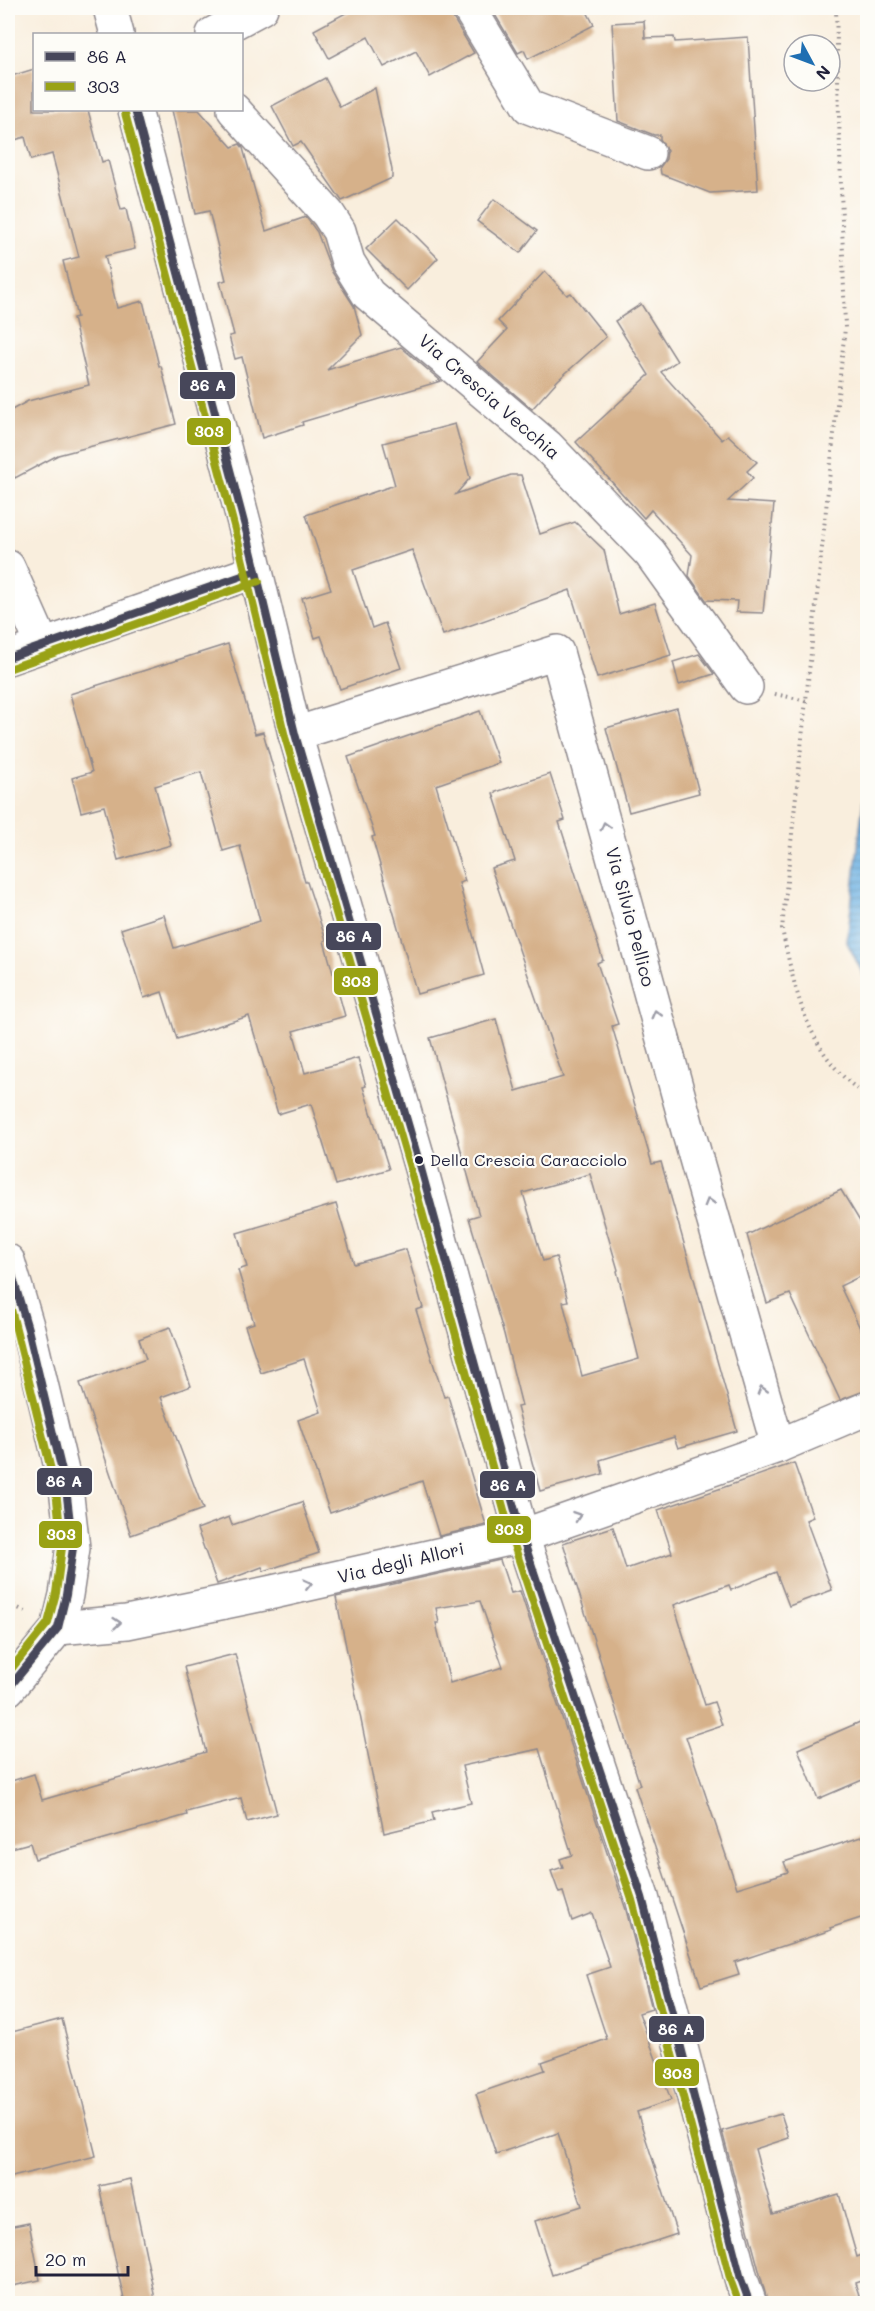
<svg xmlns="http://www.w3.org/2000/svg" width="875" height="2311" font-family="Mali,sans-serif">
<style>
.water{fill:url(#water-rules);stroke:#486a8f;stroke-width:1.5}
.building{fill:#d6b18a;fill-rule:evenodd}
.lines{fill:none;stroke-linecap:round;stroke-linejoin:round}
.street-casing{stroke:#8e888c;stroke-width:36}
.path{stroke:#8e888c;stroke-width:4;stroke-dasharray:1.5 4.5;stroke-linecap:butt}
.street{stroke:#fff;stroke-width:33}
.bus-1-casing{stroke:#fdfcf7;stroke-width:12}
.bus-2-casing{stroke:#fdfcf7;stroke-width:12}
.bus-1{stroke:#47475a;stroke-width:8}
.bus-2{stroke:#99a214;stroke-width:8}
.oneway{stroke:#9c9ca7}
.bus-dot{fill:#22223b;stroke:#fdfcf7;stroke-width:2}
.labels{text-anchor:middle;stroke-width:4.5;stroke-linejoin:round;paint-order:stroke}
.bus-label{font-size:16px;fill:#22223b;stroke:#fdfcf7;text-anchor:start}
.street-label{font-size:18px;fill:#22223b;stroke:#fdfcf7}
.line-badge{stroke:#fdfcf7;stroke-width:2}
.badge-label{font-size:16px;text-anchor:middle;font-weight:bold;fill:#fff}
</style>
<defs>
<pattern id="water-rules" width="6" height="5" patternUnits="userSpaceOnUse" patternTransform="scale(1.5)"><rect width="6" height="5" fill="#6db1e3"/><path d="M0 2.5h6" fill="none" stroke="#5990b9"/></pattern>
</defs>
<rect width="100%" height="100%" fill="#fdfcf7"/>
<filter id="ink" filterUnits="userSpaceOnUse"><feTurbulence type="fractalNoise" baseFrequency=".0167" numOctaves="2"/><feDisplacementMap in="SourceGraphic" scale="12" xChannelSelector="R" yChannelSelector="G"/><feConvolveMatrix kernelMatrix="1 2 1 2 8 2 1 2 1" color-interpolation-filters="sRGB"/></filter>
<filter id="wash" filterUnits="userSpaceOnUse"><feTurbulence type="fractalNoise" baseFrequency=".008" numOctaves="4" result="noise"/><feDisplacementMap in="SourceGraphic" scale="24" xChannelSelector="R" yChannelSelector="G"/><feGaussianBlur stdDeviation="1.35" result="paint"/><feColorMatrix in="noise" values="0 0 0 0 0 0 0 0 0 0 0 0 0 0 0 0 0 1.4 0 .05"/><feComposite in="paint" operator="in"/></filter>
<g filter="url(#wash)">
<rect width="100%" height="100%" fill="#f9eedd"/>
<path class="water" d="M867 769V982L847 942Z"/>
<g id="blocks">
<g class="building">
<path d="M355 8H450L453 18 474 53 430 77 416 51 384 67 368 37 329 58 314 30Z"/>
<path d="M491 8H585L594 25 528 59 524 50 518 53Z"/>
<path d="M644 21 645 38 674 37 675 42 748 37 758 190 710 193 661 174 660 167 666 159 667 151 660 139V135H654L618 121 612 23Z"/>
<path d="M34 69V110H88L102 162 108 160 121 210 126 209 135 249 105 256 117 308 143 301 159 366H161L176 424 58 455 15 478 8 463V412L28 401 89 385 73 318 77 317 63 261 79 257 52 154 31 160 25 137 8 142V77Z"/>
<path d="M325 78 340 107 375 88 392 170V178L342 201 301 142 293 146 272 106Z"/>
<path d="M172 110H199L232 147 240 144 243 148 266 231 306 217 317 232 332 272 354 306 362 335 327 370 401 347 441 381 302 422 303 425 262 438 242 357 235 359 229 336 234 335 220 282 226 280 209 211 195 214Z"/>
<path d="M494 199 537 231 520 253 477 221Z"/>
<path d="M398 218 438 258 407 290 366 249Z"/>
<path d="M545 271 567 295 571 293 606 337 558 380 532 409 477 362 507 330 498 321Z"/>
<path d="M641 304 677 361 661 372 722 440 728 435 757 462 747 471 753 478 728 501 774 504 763 613 736 612 737 601 706 600 689 576 692 555 651 510 644 518 576 442 649 375 615 321Z"/>
<path d="M455 424 470 478 456 494 511 475H521L540 534 575 522 604 550 619 614 655 603 671 655 597 678 570 590 443 635 412 550 353 570 372 628 385 623 401 668 340 689 321 636 315 638 302 598 331 589 306 515 395 485 383 443Z"/>
<path d="M228 644 255 734 263 732 305 882H307L326 940 324 941 345 1016 293 1031 305 1073 358 1058 366 1086 363 1087 389 1169 336 1185 311 1104 278 1114 249 1016 177 1039 162 992 144 998 121 929 164 915 174 948 260 921 240 846 223 851 201 772 155 786 171 845 118 860 104 806 81 812 72 778 92 772 70 694Z"/>
<path d="M699 654 714 674 679 685 673 662Z"/>
<path d="M677 708 699 793 629 812 606 728Z"/>
<path d="M480 711 499 763 436 785 465 881 459 883 484 975 417 994 372 837 375 836 348 757Z"/>
<path d="M550 774 565 820 559 822 603 960 597 963 618 1024 612 1026 652 1164 661 1162 737 1431 678 1448 674 1437 600 1460 603 1474 540 1491 517 1407 522 1406 504 1334 469 1218 479 1215 430 1038 496 1019 516 1091 563 1077 491 868 515 861 493 793ZM590 1174 618 1270 617 1271 639 1359 582 1376 563 1302 568 1301 556 1257 543 1261 523 1193Z"/>
<path d="M841 1190 867 1233V1273L840 1286 867 1343V1390L840 1400 790 1294 767 1303 747 1235Z"/>
<path d="M336 1204 354 1264 406 1249 423 1308 416 1310 444 1397 448 1396 486 1525 439 1536 422 1481 330 1513 298 1420 321 1412 304 1359 261 1373 245 1326 254 1323 238 1270 247 1267 237 1233Z"/>
<path d="M170 1327 191 1386 161 1397 203 1509 131 1535 80 1383 146 1359 139 1339Z"/>
<path d="M794 1463 813 1517 806 1520 832 1590 789 1606 776 1572 731 1590 729 1585 674 1605 705 1705 714 1702 722 1725 686 1737 737 1888 788 1872 784 1862 867 1835V1916L830 1928 831 1930 735 1962 739 1974 701 1986 635 1787 640 1785 563 1543 613 1527 626 1569 672 1553 658 1510Z"/>
<path d="M302 1502 319 1553 264 1571 262 1567 217 1584 197 1529 229 1517 232 1525Z"/>
<path d="M500 1560 511 1593 520 1591 626 1910 652 2009 639 2013 671 2100 637 2112 677 2234 552 2275 535 2221 582 2206 558 2133 496 2154 476 2094 545 2070 542 2062 607 2039 586 1975 610 1967 592 1913 572 1921 563 1892 559 1893 551 1871 563 1867 560 1859 572 1855 539 1749 462 1766 471 1803 432 1812 434 1821 384 1833 336 1597ZM480 1601 503 1667 450 1683 436 1623H439L436 1608Z"/>
<path d="M235 1654 277 1814 247 1822 241 1798 186 1812 187 1815 35 1859 30 1843 8 1849V1782L34 1774 42 1800 206 1752 184 1667Z"/>
<path d="M867 1719V1778L818 1799 798 1749Z"/>
<path d="M62 2019 96 2156 8 2178V2033Z"/>
<path d="M781 2114 789 2138 755 2149 773 2214 839 2194 857 2257 867 2253V2279L855 2283 862 2304H768L722 2131Z"/>
<path d="M130 2179 149 2269 156 2304H125L99 2186Z"/>
<path d="M29 2223 40 2280 8 2287V2227Z"/>
</g>
</g>
</g>
<g filter="url(#ink)">
<use href="#blocks" fill-opacity="0" stroke="#8e888c" stroke-width="1.5"/>
<g class="lines">
<defs>
<g id="street">
<path d="M110 8 117 34"/>
<path d="M469 8 529 107 648 153"/>
<path d="M213 34 261 8"/>
<path d="M135 110 247 534 295 734 420 1165 522 1536 642 1897 741 2279 750 2304"/>
<path d="M234 110 328 214 339 231 348 262 368 294 547 446 650 553 746 687"/>
<path d="M8 567 43 646"/>
<path d="M8 658 256 571"/>
<path d="M295 734 557 652 689 1134 778 1446"/>
<path d="M8 1261 28 1329 66 1488 73 1548 66 1595 58 1628 8 1689"/>
<path d="M58 1628 127 1622 273 1592 522 1536 778 1446 868 1408"/>
</g>
</defs>
<use href="#street" class="street-casing"/>
<g class="path">
<path d="M836 8 845 328 782 929C796 995 808 1056 868 1097"/>
<path d="M775 694 807 701"/>
<path d="M8 1603 28 1613"/>
</g>
<use href="#street" class="street"/>
<defs>
<g id="bus-1">
<path d="M135 110 247 534 295 734 420 1165 522 1536 642 1897 741 2279 750 2304"/>
<path d="M8 658 256 571"/>
<path d="M8 1261 28 1329 66 1488 73 1548 66 1595 58 1628 8 1689"/>
</g>
<g id="bus-2">
<path d="M125 113 237 537 285 737 410 1168 512 1539 632 1900 731 2282 739 2304"/>
<path d="M11 668 259 581"/>
<path d="M8 1297 56 1490 62 1548 56 1593 48 1623 8 1673"/>
</g>
</defs>
<use href="#bus-1" class="bus-1-casing"/>
<use href="#bus-2" class="bus-2-casing"/>
<use href="#bus-1" class="bus-1"/>
<use href="#bus-2" class="bus-2"/>
</g>
<defs><path id="oneway-chevron" d="M-2-3.5L2.5 0L-2 3.5" fill="none" stroke-width="1.6" stroke-linecap="round" stroke-linejoin="round" transform="scale(1.5)"/></defs>
<g class="oneway">
<use href="#oneway-chevron" transform="translate(605 826) rotate(-105)"/>
<use href="#oneway-chevron" transform="translate(656 1014) rotate(-105)"/>
<use href="#oneway-chevron" transform="translate(709 1202) rotate(-106)"/>
<use href="#oneway-chevron" transform="translate(762 1390) rotate(-106)"/>
<use href="#oneway-chevron" transform="translate(577 1516) rotate(-19)"/>
<use href="#oneway-chevron" transform="translate(308 1584) rotate(-13)"/>
<use href="#oneway-chevron" transform="translate(117 1623) rotate(-5)"/>
</g>
</g>
<circle class="bus-dot" cx="419" cy="1160" r="5"/>
<g class="labels">
<g class="bus-label">
<text x="430" y="1166">Della Crescia Caracciolo</text>
</g>
<g class="street-label">
<text transform="translate(489 397) rotate(41)" y="6">Via Crescia Vecchia</text>
<text transform="translate(630 917) rotate(75)" y="6">Via Silvio Pellico</text>
<text transform="translate(401 1563) rotate(-13)" y="6">Via degli Allori</text>
</g>
</g>
<g class="line-badge">
<rect x="179" y="371" width="57" height="29" rx="6" fill="#47475a"/>
<rect x="186" y="417" width="46" height="29" rx="6" fill="#99a214"/>
<rect x="325" y="922" width="57" height="29" rx="6" fill="#47475a"/>
<rect x="333" y="967" width="46" height="29" rx="6" fill="#99a214"/>
<rect x="36" y="1467" width="57" height="29" rx="6" fill="#47475a"/>
<rect x="479" y="1470" width="57" height="29" rx="6" fill="#47475a"/>
<rect x="486" y="1515" width="46" height="29" rx="6" fill="#99a214"/>
<rect x="38" y="1520" width="45" height="29" rx="6" fill="#99a214"/>
<rect x="648" y="2015" width="57" height="28" rx="6" fill="#47475a"/>
<rect x="654" y="2058" width="46" height="29" rx="6" fill="#99a214"/>
</g>
<g class="badge-label">
<text x="208" y="391">86 A</text>
<text x="209" y="437">303</text>
<text x="354" y="942">86 A</text>
<text x="356" y="987">303</text>
<text x="64" y="1487">86 A</text>
<text x="508" y="1491">86 A</text>
<text x="509" y="1535">303</text>
<text x="61" y="1540">303</text>
<text x="676" y="2035">86 A</text>
<text x="677" y="2079">303</text>
</g>
<rect width="875" height="2311" fill="none" stroke="#fdfcf7" stroke-width="30"/>
<rect x="33" y="33" width="210" height="78" fill="#fdfcf7" stroke="#a5a5ac" stroke-width="1.5"/>
<rect x="45" y="52" width="30" height="9" fill="#47475a" stroke="#a5a5ac" stroke-width="1.5"/>
<text x="87" y="63" font-size="18" fill="#22223b">86 A</text>
<rect x="45" y="82" width="30" height="9" fill="#99a214" stroke="#a5a5ac" stroke-width="1.5"/>
<text x="87" y="93" font-size="18" fill="#22223b">303</text>
<g transform="translate(812 63) rotate(131)"><circle r="28" fill="#fdfcf7" stroke="#a5a5ac" stroke-width="1.5"/>
<path d="M0-4.5L10 22L0 15L-10 22Z" fill="#1f6fb2"/>
<text y="-9" font-size="16" font-weight="bold" text-anchor="middle" fill="#22223b">N</text>
</g>
<path d="M36 2266v9h92v-9" fill="none" stroke="#22223b" stroke-width="3"/>
<text x="45" y="2266" font-size="18" fill="#22223b" stroke="#fdfcf7" stroke-width="4.5" paint-order="stroke">20 m</text>
</svg>
